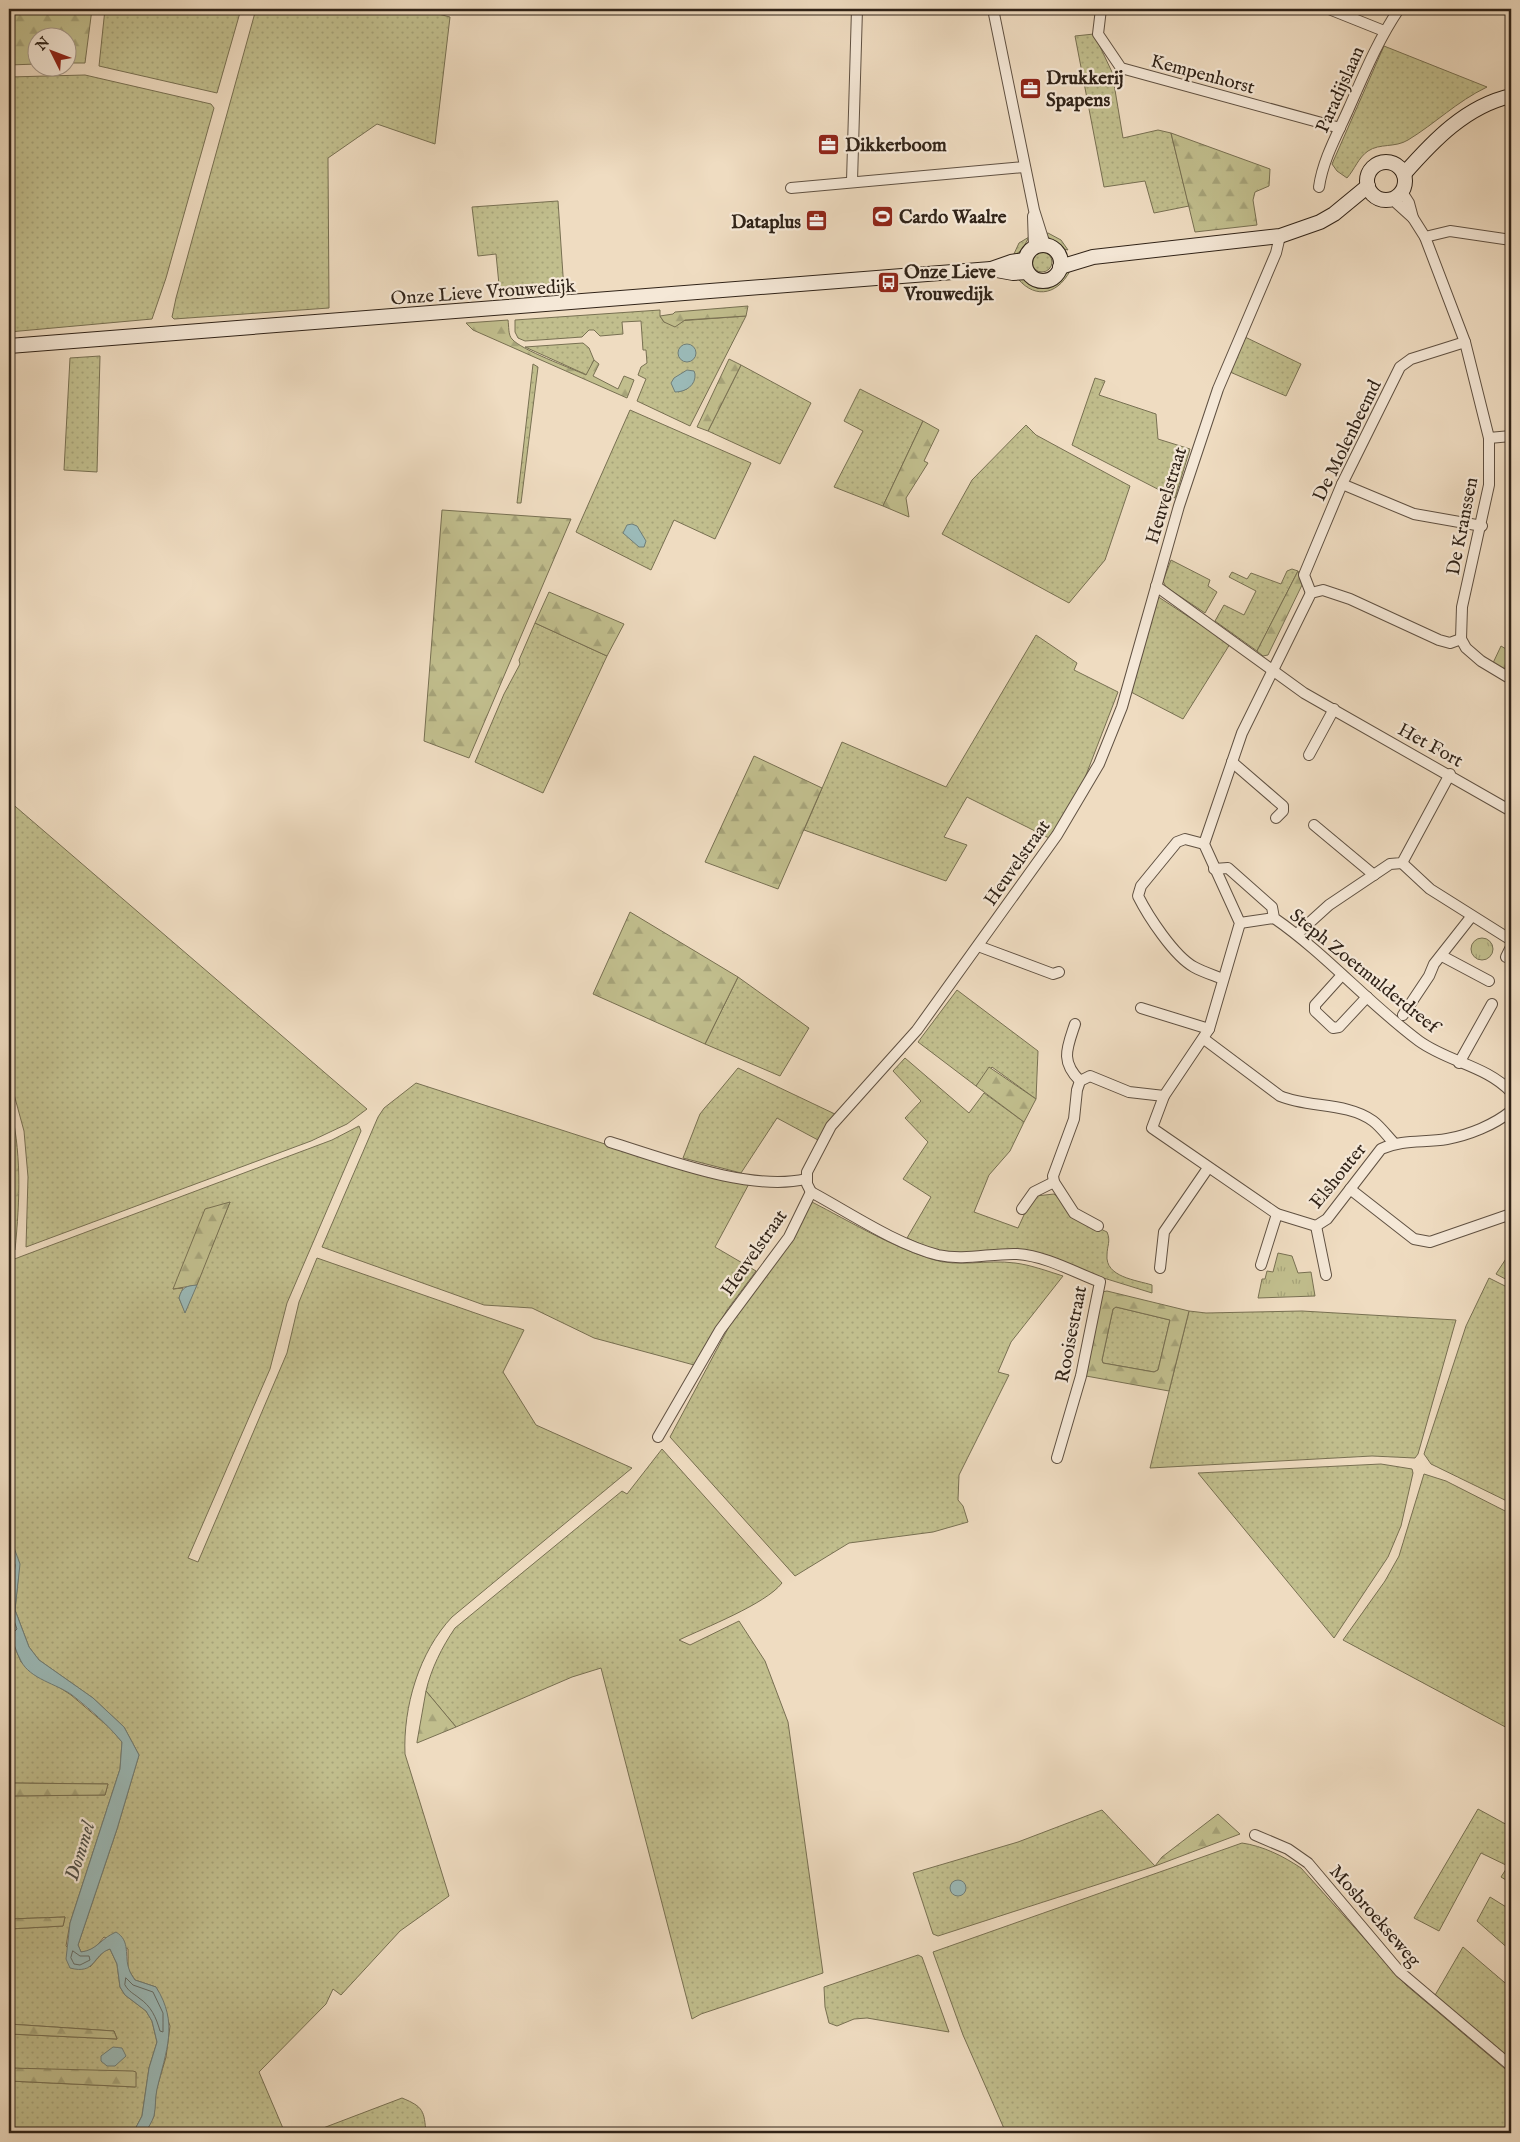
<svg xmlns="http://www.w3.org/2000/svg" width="1520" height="2142" font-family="'IM FELL English',serif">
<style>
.grass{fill:url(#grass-dots);stroke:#787052;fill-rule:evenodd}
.forest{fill:url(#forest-firs);stroke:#787052;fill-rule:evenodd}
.park{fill:url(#park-tufts);stroke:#787052}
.water{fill:#9bbab8;stroke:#707e78}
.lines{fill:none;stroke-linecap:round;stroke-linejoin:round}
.shore{stroke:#666e68;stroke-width:1}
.street-casing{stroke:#605142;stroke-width:12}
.secondary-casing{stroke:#302318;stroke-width:16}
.street{stroke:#f5e8d7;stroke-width:10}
.secondary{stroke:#f5e8d7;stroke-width:14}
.labels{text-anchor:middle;stroke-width:4.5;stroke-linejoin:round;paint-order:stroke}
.street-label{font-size:19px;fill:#302318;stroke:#f5e8d7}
.poi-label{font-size:19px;font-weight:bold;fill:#302318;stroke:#f5e8d7;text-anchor:start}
.water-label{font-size:20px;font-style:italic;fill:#505048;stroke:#f5e8d7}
</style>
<defs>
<pattern id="grass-dots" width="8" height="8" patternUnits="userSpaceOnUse" patternTransform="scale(1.25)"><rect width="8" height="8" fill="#c1be8d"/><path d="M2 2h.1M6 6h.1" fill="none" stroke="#a6a379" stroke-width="1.8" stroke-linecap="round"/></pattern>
<pattern id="forest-firs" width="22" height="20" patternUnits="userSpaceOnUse" patternTransform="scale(1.25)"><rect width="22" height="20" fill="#c1be8d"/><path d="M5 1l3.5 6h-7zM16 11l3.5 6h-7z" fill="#a6a379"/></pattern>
<pattern id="park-tufts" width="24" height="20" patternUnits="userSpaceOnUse" patternTransform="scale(1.25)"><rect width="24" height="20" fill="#c1be8d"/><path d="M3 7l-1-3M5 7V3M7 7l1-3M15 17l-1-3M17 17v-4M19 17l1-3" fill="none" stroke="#a6a379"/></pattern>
</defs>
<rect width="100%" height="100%" fill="#efdcc1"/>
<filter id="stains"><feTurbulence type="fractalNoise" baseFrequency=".004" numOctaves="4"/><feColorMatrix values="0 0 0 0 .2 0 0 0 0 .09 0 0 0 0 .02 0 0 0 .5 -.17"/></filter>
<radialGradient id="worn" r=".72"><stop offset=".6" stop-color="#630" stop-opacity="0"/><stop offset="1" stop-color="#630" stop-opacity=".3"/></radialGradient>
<g class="grass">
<path d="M105 9H241L217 93 99 66Z"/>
<path d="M256 9H419L450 17 435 144 377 124 328 158 329 308 174 319 172 317 176 298Z"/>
<path d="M1094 34 1112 72 1123 138 1158 130 1171 133 1189 206 1154 213 1145 181 1104 187 1075 36Z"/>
<path d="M1384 46 1487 87C1456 102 1436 123 1408 140 1395 148 1380 143 1368 151 1358 158 1355 169 1347 178L1337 171 1332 164Z"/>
<path d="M85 75 211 104 214 108 166 278 152 319 9 332V77Z"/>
<path d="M558 201 564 290 500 295 496 254 478 256 472 207Z"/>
<path d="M1048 233 1061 240 1068 250 1060 248 1045 234Z"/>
<path d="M1029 237 1022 250 1013 256 1019 243Z"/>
<circle cx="1042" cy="262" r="10"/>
<path d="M1064 271H1070C1056 297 1032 299 1015 275L1020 274 1038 286 1053 281Z"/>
<path d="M660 310V316L664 322 746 316 690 426 637 401 646 379 638 375 641 367 647 363 646 350H643L641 321 622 322 623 334 600 336 594 330H589L582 337 525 341 518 338 515 332V320ZM685 371 687 389 678 392 680 376Z"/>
<path d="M1245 337 1301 364 1286 396 1230 372Z"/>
<path d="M583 343 589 348 594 360 587 375 525 347Z"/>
<path d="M100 356 97 472 64 470 70 358Z"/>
<path d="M533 364 538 367 521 503H517Z"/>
<path d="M741 365 811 403 780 464 708 431Z"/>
<path d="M1095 378 1105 381 1099 395 1156 414 1158 439 1190 449 1175 498 1072 445Z"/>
<path d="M860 389 923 421 883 506 834 487 863 431 844 421Z"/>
<path d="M630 410 751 463 715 539 674 520 651 570 576 532Z"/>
<path d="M1026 425 1036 435 1130 486 1105 560 1069 603 942 534 972 480Z"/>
<path d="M1171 560 1210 580 1208 586 1217 592 1205 613 1166 587 1163 581Z"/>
<path d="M1292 569 1298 571 1257 651 1215 621 1224 605 1244 615 1256 591 1229 577 1232 572 1247 579 1251 573 1281 584 1287 571Z"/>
<path d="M1157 596 1230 644 1183 719 1129 691Z"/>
<path d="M535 623 607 656 543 793 475 762 504 694 520 664 519 660Z"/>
<path d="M1036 635 1077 663 1074 670 1118 692 1081 788 1049 838 967 797 944 837 967 845 946 881 804 830 842 742 946 787Z"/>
<path d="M9 801 367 1109 347 1124 311 1141 26 1247 28 1177 24 1131 9 1076Z"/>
<path d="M738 977 809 1028 780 1076 705 1044Z"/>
<path d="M957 990 1038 1051 1036 1099 992 1067 976 1086 918 1042Z"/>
<path d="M905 1058 969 1113 984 1093 1024 1122 1010 1151 989 1175 974 1212 1018 1228 1029 1204 1036 1196 1054 1194 1060 1199 1071 1215 1107 1232C1111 1241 1107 1246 1107 1255 1105 1277 1136 1280 1152 1285V1293L1094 1275 1047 1255 1030 1252 958 1254 936 1251 907 1238 931 1197 903 1179 928 1142 905 1118 921 1101 893 1071Z"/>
<path d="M738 1068 837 1115 818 1140 777 1118 741 1173 683 1158 700 1114Z"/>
<path d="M416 1083 639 1155 750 1182 715 1247 756 1271 727 1310 694 1365 594 1338 532 1308 484 1305 322 1247 378 1117 384 1108Z"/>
<path d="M359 1126 361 1131 287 1303 270 1369 188 1558 198 1562 287 1353 299 1302 317 1258 524 1330 503 1372 536 1425 632 1468 452 1617C419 1652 403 1707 405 1754L449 1896 400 1931 341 1995 333 1989 326 2004 259 2072 285 2133H145L154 2116 156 2091 166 2057 170 2026 156 1987 135 1980 128 1969V1949L104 1937C97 1946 93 1951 81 1952L78 1945 117 1829 139 1755 124 1727 93 1698 39 1660 29 1647 15 1610 18 1579 9 1534V1261L332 1140ZM230 1202 185 1312 179 1298 183 1288 173 1289Z"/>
<path d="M812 1202C851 1222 890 1246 931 1259 959 1268 986 1259 1015 1263 1031 1265 1047 1271 1063 1276L1011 1342 998 1372 1009 1375 959 1475 958 1500 963 1506 968 1522 933 1532 849 1543 795 1576 670 1437 732 1321 789 1243Z"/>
<path d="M1511 1251V1282L1496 1274Z"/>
<path d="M1489 1278 1511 1289V1503L1431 1464 1424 1454 1466 1326Z"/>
<path d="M1116 1307 1170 1320 1158 1370 1154 1372 1103 1363 1102 1360 1113 1309Z"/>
<path d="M1189 1311 1206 1313 1302 1311 1456 1320 1418 1454 1415 1458 1372 1456 1150 1468Z"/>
<path d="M662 1449 782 1583C766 1604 704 1628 679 1640L690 1645 739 1621 765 1661 788 1722 823 1973 701 2014 692 2019 601 1668 572 1677 456 1727 426 1691C431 1669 442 1647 455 1628L622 1491 627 1494Z"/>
<path d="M1381 1464 1412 1469 1413 1473 1401 1526 1388 1557 1334 1638 1198 1473Z"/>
<path d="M1424 1474 1446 1481 1511 1514V1730L1343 1640 1385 1581 1399 1556Z"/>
<path d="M9 1632 21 1662 71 1695 110 1728 122 1742 120 1769 70 1923 66 1946 90 1967 104 1951 110 1949 117 1964 120 1987 125 1995 146 2011 152 2021 157 2042 149 2068 142 2116 133 2133H9V2081L135 2087 136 2073 9 2068V2034L117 2039 114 2031 9 2024V1929L63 1926 65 1917 9 1919V1796L105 1795 108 1784 9 1783Z"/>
<path d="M1478 1809 1511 1827V1883L1501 1877 1508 1866 1481 1853 1439 1931 1414 1918Z"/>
<path d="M1102 1810 1155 1866 938 1936 933 1934 913 1873 1018 1842Z"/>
<path d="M1242 1843C1263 1846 1283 1856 1301 1868L1406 1985 1511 2074V2133H1006L963 2035 933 1952Z"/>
<path d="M1490 1897 1511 1910V1951L1477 1921Z"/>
<path d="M1463 1947 1511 1988V2060L1434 1997Z"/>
<path d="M918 1955 922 1957 949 2032 867 2018 854 2019 837 2026 829 2023 825 2007 824 1987Z"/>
<path d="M402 2098C424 2107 424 2111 426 2133H310Z"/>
</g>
<g class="forest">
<path d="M9 9H92L85 63H68V38H38L37 64 9 65Z"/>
<path d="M1171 133 1270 169 1269 186 1255 192 1253 200 1257 225 1195 232Z"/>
<path d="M748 306 746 316 685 320 675 327 664 322 660 316 673 314 675 312Z"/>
<path d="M508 320C509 326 508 335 512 339 521 350 571 368 586 375L594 360 599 364 593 376 618 389 624 376 634 380 627 398 473 330 466 323Z"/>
<path d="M729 359 741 365 708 431 697 427Z"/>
<path d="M923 421 939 430 924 461 928 463 906 498 909 517 883 506Z"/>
<path d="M442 510 571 519 469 758 424 741Z"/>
<path d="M1298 571 1302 585 1268 655 1263 656 1257 651Z"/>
<path d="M549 592 624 624 607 656 535 623Z"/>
<path d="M1501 646 1511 652V673L1493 663Z"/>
<path d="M754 756 822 788 778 889 705 862Z"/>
<path d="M630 912 738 977 705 1044 593 994Z"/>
<path d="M989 1067 1036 1099 1024 1122 976 1086Z"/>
<path d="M9 1101C22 1151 20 1199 15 1250L9 1245Z"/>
<path d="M230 1202 197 1285 173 1289 205 1209Z"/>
<path d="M1107 1291 1189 1311 1169 1391 1086 1376 1102 1292ZM1116 1307 1170 1320 1158 1370 1154 1372 1103 1363 1102 1360 1113 1309Z"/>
<path d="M426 1691 456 1727 417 1743V1742Z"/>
<path d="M9 1784V1783L108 1784 105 1795 9 1796Z"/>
<path d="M1218 1814 1240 1834 1155 1866 1162 1857Z"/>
<path d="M65 1917 63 1926 9 1929V1919Z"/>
<path d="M9 2024 114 2031 117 2039 9 2034Z"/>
<path d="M9 2068 133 2071 136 2072V2087L9 2081Z"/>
</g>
<g class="park">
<circle cx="1482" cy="949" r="11"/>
<path d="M1278 1253 1292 1256 1298 1273 1311 1272 1315 1296 1258 1298 1262 1279H1265L1267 1271 1273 1272Z"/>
</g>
<g class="water">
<circle cx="687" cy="353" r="9"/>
<path d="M687 370 694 371 695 374C696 385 686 392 675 392L671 383 674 378Z"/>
<path d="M632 524 637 526 646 541 644 547H639L623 533 627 525Z"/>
<path d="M197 1285 185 1313 179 1298C182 1287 186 1286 197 1285Z"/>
<path d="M9 1534 20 1564 15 1610 29 1647 39 1660 93 1698 124 1727 139 1755 117 1829 78 1945 81 1952C97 1950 100 1939 116 1932 131 1941 124 1956 129 1969 130 1973 133 1977 135 1980L156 1987C179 2023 166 2051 157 2089 155 2097 156 2107 154 2116 152 2122 148 2128 145 2133H133L142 2116 149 2068 157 2042 152 2021 146 2011 125 1995 120 1987 117 1964 110 1949C92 1955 96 1975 70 1968L66 1959 70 1923 120 1769 122 1742C108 1725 90 1709 72 1695 57 1684 30 1679 21 1661 1 1624 9 1576 9 1534Z"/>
<circle cx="958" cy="1888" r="8"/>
<path d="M113 2047 122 2048 126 2056 115 2066H107L101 2061V2056Z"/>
</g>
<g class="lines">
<g class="shore">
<path d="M9 1544 15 1565 10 1610 17 1629 14 1632 9 1631"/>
<path d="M73 1951 80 1956H89L90 1960 80 1965 74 1964 71 1958Z"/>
<path d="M126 1978 133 1985 153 1992 163 2013V2032L160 2031C156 2017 151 2006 139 1998 133 1993 129 1992 125 1985Z"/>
</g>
<defs>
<g id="street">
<path d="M993 9 1034 210 1045 245"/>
<path d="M1101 9 1098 34 1121 68 1340 128"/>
<path d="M1329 9 1384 31"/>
<path d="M852 181 857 9"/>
<path d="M1319 187C1323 159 1338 133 1349 108 1364 74 1378 40 1399 9"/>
<path d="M791 188 1024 167"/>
<path d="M1402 192 1409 203 1413 218 1425 237 1465 342 1489 438V485L1462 607 1461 639 1466 648 1481 661 1511 679"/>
<path d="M1392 199 1413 218"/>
<path d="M1033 216 1034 247"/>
<path d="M1425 237 1450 231 1511 240"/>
<path d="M1489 438 1511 436"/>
<path d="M1342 484 1414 514 1482 526"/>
<path d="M1156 586 1304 693 1511 811"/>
<path d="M1311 593 1304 575 1342 484 1400 367 1411 359 1465 342"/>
<path d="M1461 639 1450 643 1439 640 1350 599 1323 590 1311 593 1242 733 1204 844 1240 923 1209 1029 1164 1096 1152 1128 1277 1214 1316 1226 1327 1219 1381 1149C1403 1139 1424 1143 1447 1139 1469 1135 1494 1125 1511 1111"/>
<path d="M1309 755 1334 709"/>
<path d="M1232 762 1283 806V811L1276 818"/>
<path d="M1314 825 1374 875"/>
<path d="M1204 844 1185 839 1177 842 1141 886 1138 896C1148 916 1174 956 1194 967 1203 972 1213 975 1223 979"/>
<path d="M1402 863 1430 889 1511 940"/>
<path d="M1214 869 1228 868 1272 907 1274 918C1326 954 1368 1003 1419 1041 1448 1062 1487 1066 1511 1092"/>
<path d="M1240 923 1274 918"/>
<path d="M1297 934 1329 905 1390 864 1402 863 1450 774"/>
<path d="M978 946 1053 974 1059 972"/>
<path d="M1442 956 1489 981"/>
<path d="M1506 957 1511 947"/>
<path d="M1342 975 1315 1005V1011L1333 1028 1339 1027 1367 997"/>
<path d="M1141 1008 1209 1029"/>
<path d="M1403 1015 1429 976 1434 964 1471 917"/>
<path d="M1075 1024C1067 1048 1060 1061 1080 1081"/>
<path d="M1204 1039 1280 1096C1308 1108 1347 1102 1373 1121 1381 1127 1388 1137 1395 1144"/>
<path d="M1459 1063 1492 1004"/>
<path d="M610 1142C665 1159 750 1192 806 1179"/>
<path d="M1350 1189 1414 1239 1430 1242 1511 1214"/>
<path d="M811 1192 807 1184V1172L831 1126 917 1030 1057 835 1099 764 1122 707 1179 506 1218 389 1276 253 1280 236"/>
<path d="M811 1192C850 1213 895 1244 938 1255 964 1261 991 1253 1017 1254 1046 1256 1074 1272 1100 1282L1081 1376 1057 1458"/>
<path d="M1022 1209 1034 1192 1054 1182"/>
<path d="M1098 1226 1074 1213 1054 1182 1053 1176 1074 1119 1077 1090 1080 1081 1090 1076 1129 1092 1164 1096"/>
<path d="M1316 1226 1326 1275"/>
<path d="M1261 1265 1277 1214"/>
<path d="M1160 1268 1164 1232 1208 1168"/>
<path d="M658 1437 720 1330 789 1237 811 1192"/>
<path d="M1255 1835 1288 1849 1308 1863 1400 1972 1511 2066"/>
</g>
<g id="secondary">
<circle cx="1386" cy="181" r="19"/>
<path d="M1404 174C1433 141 1466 106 1511 96"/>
<circle cx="1043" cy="263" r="18"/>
<path d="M1060 267 1093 257 1280 236 1320 222 1334 214 1368 186"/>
<path d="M991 269 1013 273 1027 272"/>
<path d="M9 346 991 269 1011 262 1024 260"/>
</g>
</defs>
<use href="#street" class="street-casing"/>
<use href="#secondary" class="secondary-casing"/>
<use href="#street" class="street"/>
<use href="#secondary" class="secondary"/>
</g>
<defs>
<symbol id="office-square" viewBox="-11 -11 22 22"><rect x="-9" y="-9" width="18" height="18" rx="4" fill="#8f2418" stroke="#f5e8d7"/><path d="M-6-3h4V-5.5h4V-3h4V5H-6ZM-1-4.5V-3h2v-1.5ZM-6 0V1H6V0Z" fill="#fff"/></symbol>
<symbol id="stadium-square" viewBox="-11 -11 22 22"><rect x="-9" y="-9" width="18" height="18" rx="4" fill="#8f2418" stroke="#f5e8d7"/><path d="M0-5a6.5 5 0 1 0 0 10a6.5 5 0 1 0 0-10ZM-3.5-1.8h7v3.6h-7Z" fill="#fff"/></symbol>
<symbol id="bus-square" viewBox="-11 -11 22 22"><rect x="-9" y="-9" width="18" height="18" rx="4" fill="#8f2418" stroke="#f5e8d7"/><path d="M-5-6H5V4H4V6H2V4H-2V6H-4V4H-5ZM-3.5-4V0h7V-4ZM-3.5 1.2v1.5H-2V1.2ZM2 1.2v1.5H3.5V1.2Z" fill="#fff"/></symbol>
</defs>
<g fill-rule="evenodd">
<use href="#office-square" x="1018" y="76" width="25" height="25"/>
<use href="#office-square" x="816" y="132" width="25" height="25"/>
<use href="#stadium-square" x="870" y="204" width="25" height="25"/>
<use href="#office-square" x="804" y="208" width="25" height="25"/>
<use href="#bus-square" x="876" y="270" width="25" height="25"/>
</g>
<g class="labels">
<g class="street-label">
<text transform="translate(1203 73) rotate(15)" y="7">Kempenhorst</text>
<text transform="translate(1339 89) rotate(-66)" y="7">Paradijslaan</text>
<text transform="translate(483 291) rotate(-4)" y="7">Onze Lieve Vrouwedijk</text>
<text transform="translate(1346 440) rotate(-64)" y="7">De Molenbeemd</text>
<text transform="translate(1165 495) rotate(-73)" y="7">Heuvelstraat</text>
<text transform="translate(1461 526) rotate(-79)" y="7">De Kranssen</text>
<text transform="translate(1431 744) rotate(29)" y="7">Het Fort</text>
<text transform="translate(1016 862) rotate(-55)" y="7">Heuvelstraat</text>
<text transform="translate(1365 970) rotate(39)" y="7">Steph Zoetmulderdreef</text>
<text transform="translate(1337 1175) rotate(-51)" y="7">Elshouter</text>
<text transform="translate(753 1252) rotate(-55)" y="7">Heuvelstraat</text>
<text transform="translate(1070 1334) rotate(-79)" y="7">Rooisestraat</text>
<text transform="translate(1376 1915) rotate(49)" y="7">Mosbroekseweg</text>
</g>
<g class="poi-label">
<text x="1046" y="84">Drukkerij<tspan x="1046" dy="22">Spapens</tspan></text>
<text x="845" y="151">Dikkerboom</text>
<text x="899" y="223">Cardo Waalre</text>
<text x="801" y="228" text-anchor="end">Dataplus</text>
<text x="904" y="278">Onze Lieve<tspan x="904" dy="22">Vrouwedijk</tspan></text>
</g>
<g class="water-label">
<text transform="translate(79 1851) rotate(-73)" y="7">Dommel</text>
</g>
</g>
<rect width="1520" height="2142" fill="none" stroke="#efdcc1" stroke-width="30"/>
<rect x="10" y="10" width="1500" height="2122" fill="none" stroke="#302318" stroke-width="2.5"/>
<rect x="15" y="15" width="1490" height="2112" fill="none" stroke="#302318"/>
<g transform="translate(52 52) rotate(312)"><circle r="24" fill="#f5e8d7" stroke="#a6998b"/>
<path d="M0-4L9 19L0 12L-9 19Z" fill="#8f2418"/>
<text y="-8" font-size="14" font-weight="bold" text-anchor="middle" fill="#302318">N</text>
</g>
<rect width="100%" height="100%" filter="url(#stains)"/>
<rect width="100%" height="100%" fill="url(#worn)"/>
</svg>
